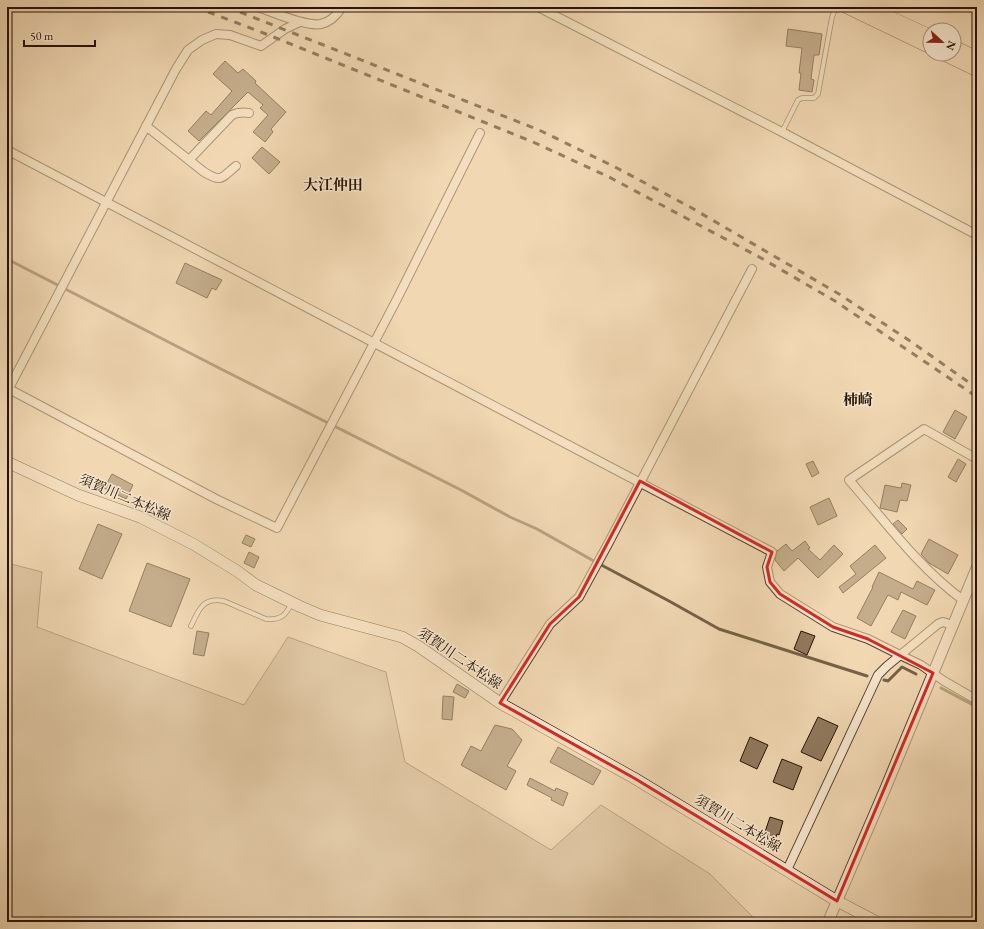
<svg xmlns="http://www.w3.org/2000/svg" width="984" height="929" font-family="'EB Garamond','Noto Serif JP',serif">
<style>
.green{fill:#ceb695;stroke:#7a644a}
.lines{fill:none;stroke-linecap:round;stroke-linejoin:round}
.stream{stroke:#766147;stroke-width:3}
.building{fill:#90795d;stroke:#261200}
.service-casing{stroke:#59442d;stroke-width:5.5}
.minor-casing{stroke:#59442d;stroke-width:10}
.tertiary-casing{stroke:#59442d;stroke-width:12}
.secondary-casing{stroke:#261200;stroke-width:12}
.trunk-casing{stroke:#261200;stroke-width:14}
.service{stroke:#f6e6ce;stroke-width:4}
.minor{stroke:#f6e6ce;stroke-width:8}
.tertiary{stroke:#f6e6ce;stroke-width:10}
.secondary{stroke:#f6e6ce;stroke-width:11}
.trunk{stroke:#f1d8b3;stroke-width:13}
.rail{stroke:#261200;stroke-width:3;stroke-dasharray:7 7;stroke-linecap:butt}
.marked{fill:none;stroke:#d62828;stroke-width:3;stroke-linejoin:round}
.labels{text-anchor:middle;stroke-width:3;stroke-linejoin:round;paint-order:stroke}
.street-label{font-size:14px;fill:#261200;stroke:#f6e6ce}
.neighbourhood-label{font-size:15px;font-weight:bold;fill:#261200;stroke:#f6e6ce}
</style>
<rect width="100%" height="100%" fill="#f1d8b3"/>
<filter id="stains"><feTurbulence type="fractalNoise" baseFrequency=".005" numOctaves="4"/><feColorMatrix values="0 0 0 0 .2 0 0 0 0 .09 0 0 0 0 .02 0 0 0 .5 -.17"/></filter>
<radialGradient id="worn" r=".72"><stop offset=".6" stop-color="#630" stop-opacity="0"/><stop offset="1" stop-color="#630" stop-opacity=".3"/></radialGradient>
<path class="green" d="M7 563 42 572 37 627 244 705 288 637 386 672 405 762 551 850 601 805 710 874 758 922H46L42 916 36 922H7Z"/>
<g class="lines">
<g class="stream">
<path d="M7 259 221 369 461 490 510 517 537 529 592 560 669 601 719 629 867 676"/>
<path d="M884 680 888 681 902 667 916 674"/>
<path d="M941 688 977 707"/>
</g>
</g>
<g class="building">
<path d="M788 29 822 34 819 55H814L811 79 814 80 812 92 799 90 801 73H799L802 48 786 46Z"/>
<path d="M225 61 238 73 243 69 256 81 255 83 286 112 271 129 273 132 265 142 253 132 268 115 260 108 263 105 248 92 199 141 188 131 206 111 211 115 232 91 213 74Z"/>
<path d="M262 147 280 162 269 174 252 158Z"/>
<path d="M185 263 222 280 216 290 212 288 207 298 176 283Z"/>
<path d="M955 410 967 417 955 439 943 432Z"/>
<path d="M958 459 966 464 956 482 948 477Z"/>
<path d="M813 461 819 473 812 477 806 464Z"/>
<path d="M112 474 133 485 126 499 104 488Z"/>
<path d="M902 483 911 485 907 501 900 500 897 512 880 508 885 485 901 488Z"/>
<path d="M829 498 837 516 818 525 810 507Z"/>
<path d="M898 520 907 529 902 534 893 524Z"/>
<path d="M98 524 122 534 102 579 79 569Z"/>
<path d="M246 535 255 539 251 547 242 543Z"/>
<path d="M929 539 958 555 948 574 929 563 921 554Z"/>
<path d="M805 541 810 548 808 549 820 560 834 545 843 554 818 578 798 558 784 571 775 560 777 551 786 544 792 551Z"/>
<path d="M875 545 886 558 843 593 839 587 856 574 850 566Z"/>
<path d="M249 552 259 557 254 568 244 563Z"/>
<path d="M147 563 190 579 171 627 129 611Z"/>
<path d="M879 572 913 589 917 581 935 590 927 605 901 592 898 600 888 595 871 626 857 618 873 587H872Z"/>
<path d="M903 610 916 616 905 639 891 632Z"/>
<path d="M197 631 209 633 204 656 193 654Z"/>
<path d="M801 631 815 636 807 655 794 649Z"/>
<path d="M457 684 469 691 465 698 453 692Z"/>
<path d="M443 696 454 697 452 720 442 719Z"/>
<path d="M818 717 838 726 821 761 801 752Z"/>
<path d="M495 725 512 729 522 740 507 766 516 771 506 790 461 765 471 746 481 751Z"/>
<path d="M750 737 768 745 757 769 740 761Z"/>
<path d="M558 747 601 771 593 785 550 762Z"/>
<path d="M782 759 802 767 793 790 773 782Z"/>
<path d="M530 778 555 791 556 788 568 793 563 806 551 800 552 798 527 785Z"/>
<path d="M770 817 783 821 779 835 777 834 772 848 761 844Z"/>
</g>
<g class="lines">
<defs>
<g id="service">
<path d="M782 132 798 100 802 98H814L818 94 832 17 836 7"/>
<path d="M191 626C199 609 203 597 224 601L266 619C281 620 285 616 292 603"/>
</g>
<g id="minor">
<path d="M258 7C273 12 306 27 321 24 331 22 337 15 342 7"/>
<path d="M538 7 782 132 977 235"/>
<path d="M146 126 204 172C222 183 221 178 236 166"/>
<path d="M7 150 772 552 767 567 770 582 780 594 833 627 868 639 900 655 921 665 944 681 977 700"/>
<path d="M189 160 232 115C238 112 242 112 249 113"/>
<path d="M9 389 216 499 277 528 397 299 480 133"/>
<path d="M7 392 176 69 188 50 202 40 216 34 230 35 261 46 285 29 300 22"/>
<path d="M963 600C919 568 885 521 849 480L924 429 977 459"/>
<path d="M500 703 550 624 579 597 608 544 752 269"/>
<path d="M787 870 878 675 887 666 938 624 943 622 953 625"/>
</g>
<path id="tertiary" d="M828 922 886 787 977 567"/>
<path id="secondary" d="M7 462 78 495 140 517 193 544 237 571 256 585 299 606 320 615 402 637 418 646 500 703 634 778 837 901 877 922"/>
<g id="trunk">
<path d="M847 7 930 47"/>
<path d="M867 7 930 36"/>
<path d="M954 47 977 58"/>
<path d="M944 54 977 70"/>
</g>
</defs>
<use href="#service" class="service-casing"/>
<use href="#minor" class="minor-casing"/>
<use href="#tertiary" class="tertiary-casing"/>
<use href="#secondary" class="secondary-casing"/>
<use href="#trunk" class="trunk-casing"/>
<use href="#service" class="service"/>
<use href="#minor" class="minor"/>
<use href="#tertiary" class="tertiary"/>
<use href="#secondary" class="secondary"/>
<use href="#trunk" class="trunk"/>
<g class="rail">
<path d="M195 7 266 34 533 142 609 177 761 258 835 301 977 397"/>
<path d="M227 7 539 130 615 167 690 207 839 294 910 341 977 388"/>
</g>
</g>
<path d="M0 0H984V929H0ZM640 481 772 552 767 567 770 582 780 594 833 627 868 639 933 673 837 901 634 778 500 703 550 624 579 597Z" fill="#f1d8b3" fill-opacity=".55" fill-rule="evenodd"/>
<path class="marked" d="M640 481 772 552 767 567 770 582 780 594 833 627 868 639 933 673 837 901 634 778 500 703 550 624 579 597Z"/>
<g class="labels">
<g class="street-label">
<text transform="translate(125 497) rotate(23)" y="5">須賀川二本松線</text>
<text transform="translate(460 658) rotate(34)" y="5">須賀川二本松線</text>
<text transform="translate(738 823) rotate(31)" y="5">須賀川二本松線</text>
</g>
<g class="neighbourhood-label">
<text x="333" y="190">大江仲田</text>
<text x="858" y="405">柿崎</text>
</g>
</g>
<rect width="984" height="929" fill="none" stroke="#f1d8b3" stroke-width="24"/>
<rect x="8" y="8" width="968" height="913" fill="none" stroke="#261200" stroke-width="2"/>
<rect x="12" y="12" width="960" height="905" fill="none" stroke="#261200"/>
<g transform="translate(942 42) rotate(112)"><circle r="19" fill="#f6e6ce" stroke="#a3917c"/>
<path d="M0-3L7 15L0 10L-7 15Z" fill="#8f2418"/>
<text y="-6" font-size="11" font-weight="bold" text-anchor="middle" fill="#261200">N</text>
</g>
<path d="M24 40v6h71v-6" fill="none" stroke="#261200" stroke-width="2"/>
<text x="30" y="40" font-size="12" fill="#261200" stroke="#f6e6ce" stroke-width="3" paint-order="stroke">50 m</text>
<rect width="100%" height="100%" filter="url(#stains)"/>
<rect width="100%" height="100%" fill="url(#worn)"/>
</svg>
